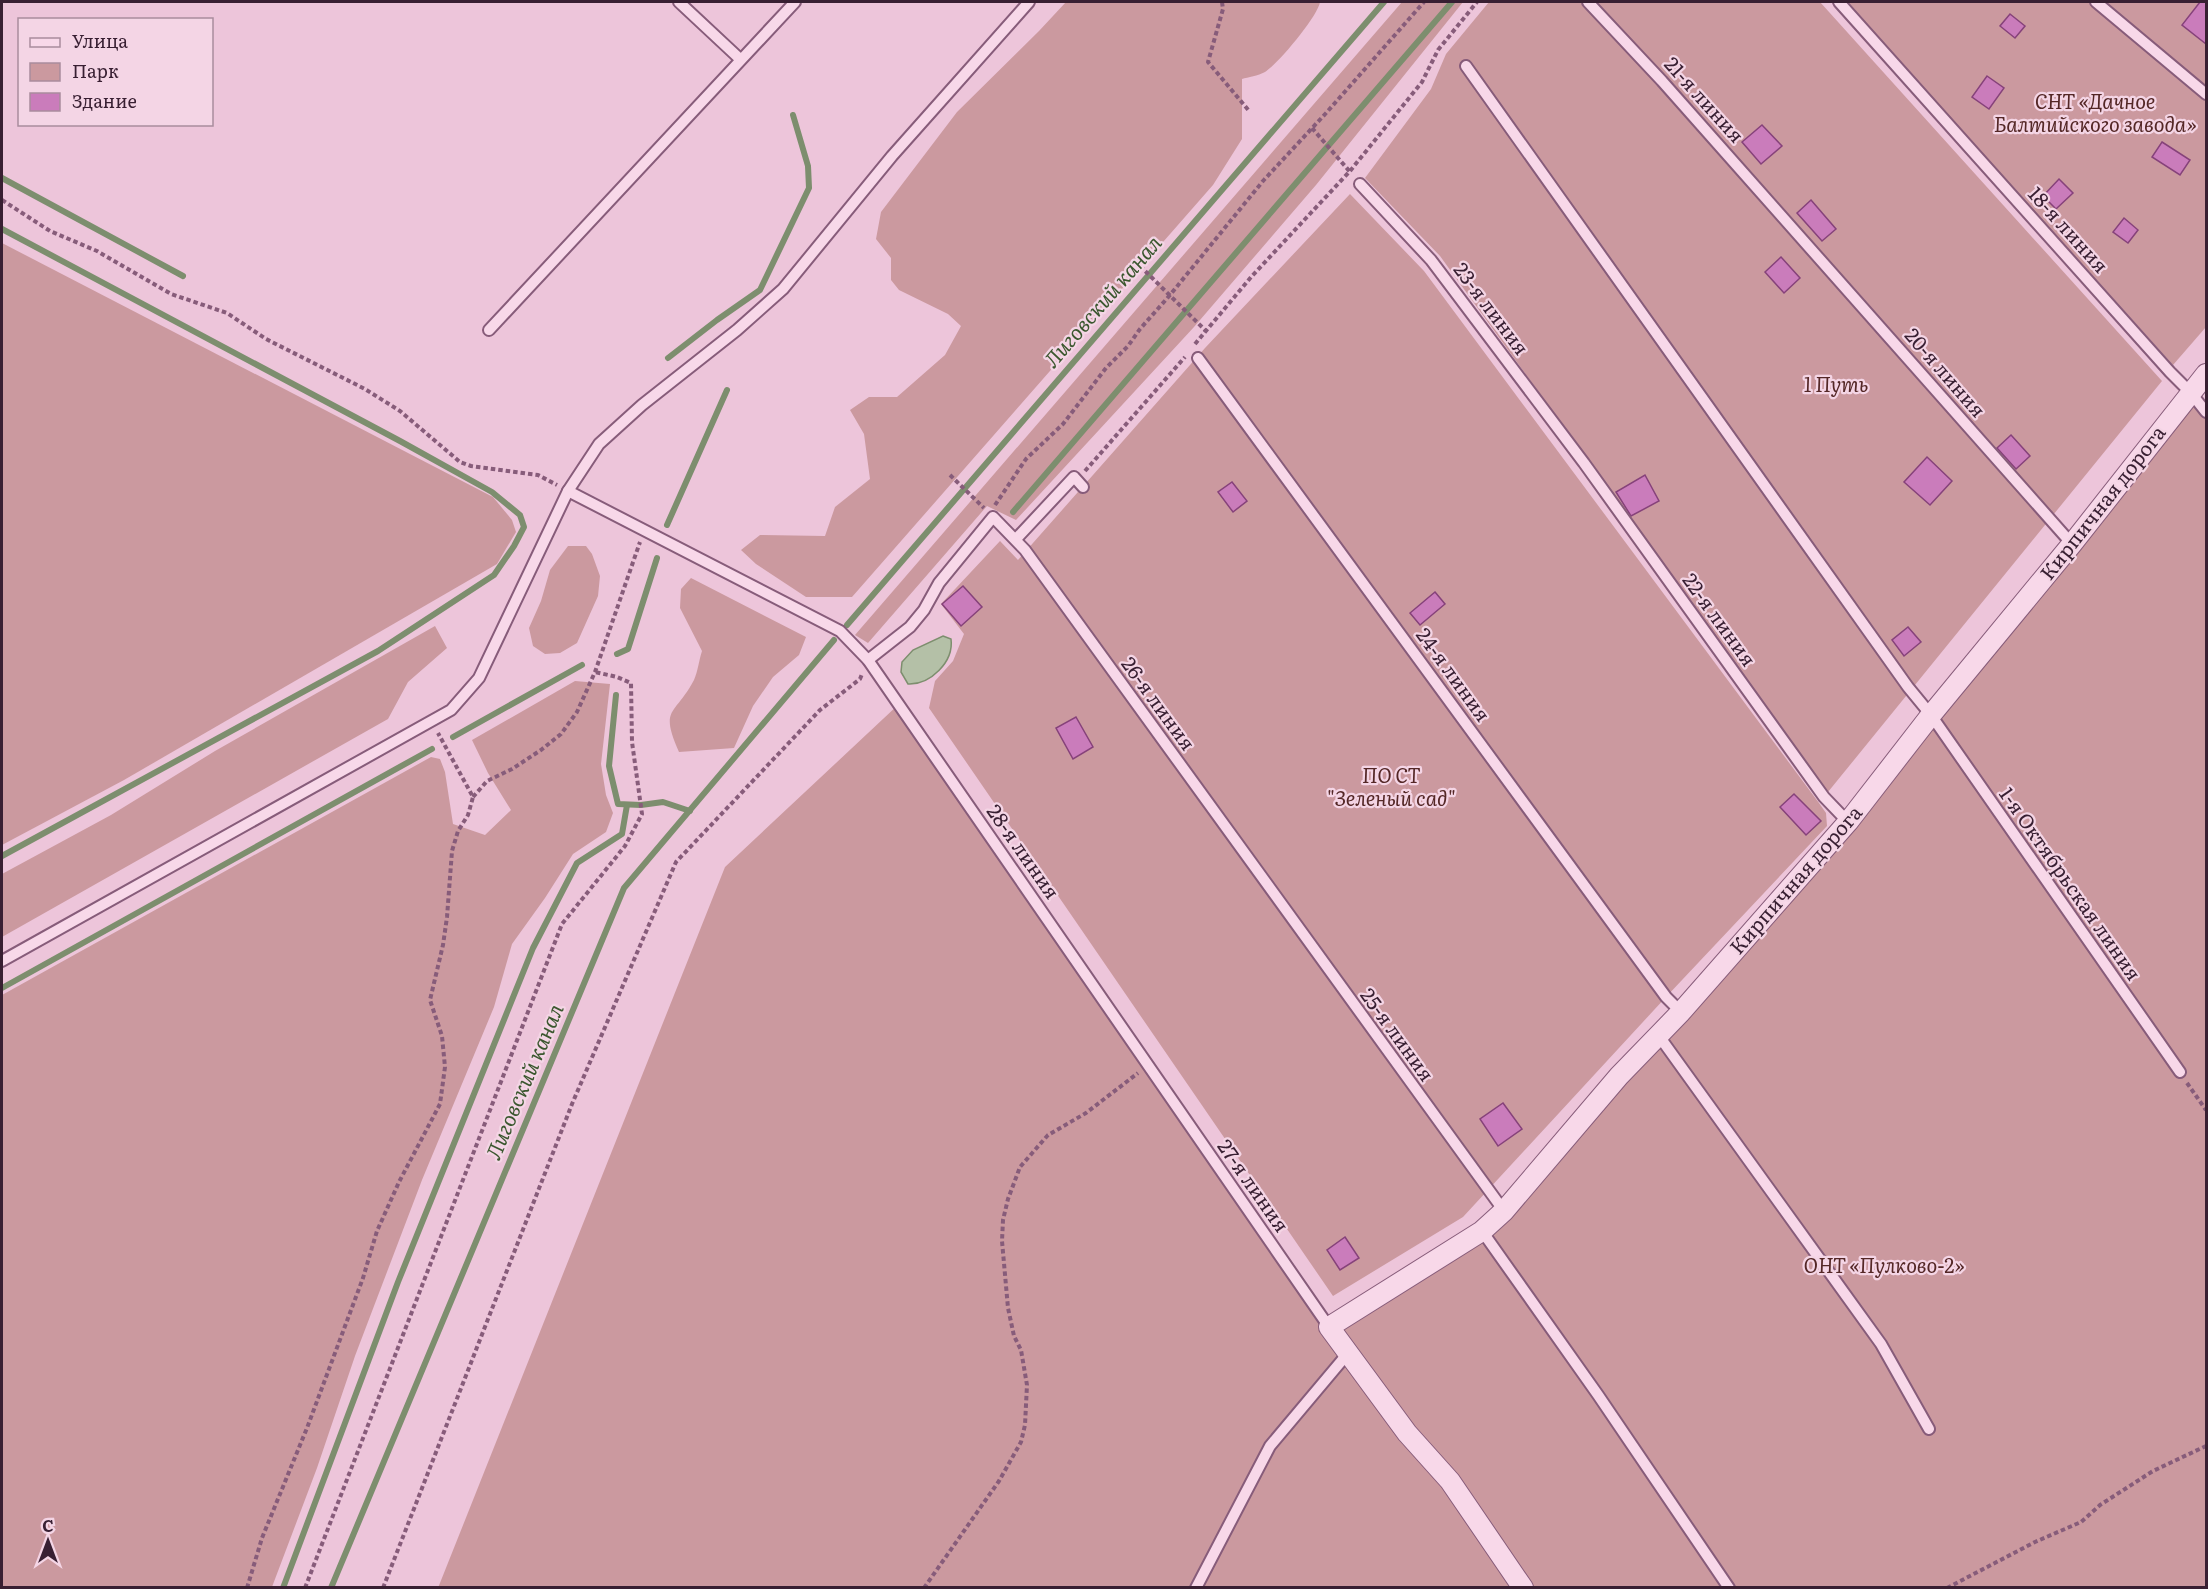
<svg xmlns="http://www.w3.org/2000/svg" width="2208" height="1589" font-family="Literata,serif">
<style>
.green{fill:#cb999f}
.water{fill:#b4c0a7;stroke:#7d8e6e;stroke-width:1.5}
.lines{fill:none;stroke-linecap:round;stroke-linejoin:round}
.stream{stroke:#7d8e6e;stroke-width:6}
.building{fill:#ca7cbb;stroke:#86427a;stroke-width:1.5}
.lane-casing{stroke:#875c7a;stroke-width:14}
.street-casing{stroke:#875c7a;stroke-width:22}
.path{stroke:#875c7a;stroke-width:4;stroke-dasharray:4.5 3;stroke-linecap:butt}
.lane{stroke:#f8d8e9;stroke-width:10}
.street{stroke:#f8d8e9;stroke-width:20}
.labels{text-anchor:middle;stroke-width:4.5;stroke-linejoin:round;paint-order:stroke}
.street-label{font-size:20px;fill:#381f32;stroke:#f4d5e5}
.park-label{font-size:20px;font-style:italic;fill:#542726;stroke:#f4d5e5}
.water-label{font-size:21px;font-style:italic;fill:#3b572f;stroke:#f4d5e5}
</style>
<rect width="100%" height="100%" fill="#edc5da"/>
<g class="green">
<path d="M1066 2H1320C1318 16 1278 64 1265 72 1258 76 1248 77 1242 79V139L1213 185 852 597H806L756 564 741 550 760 535 825 536 835 507 870 479 864 434 850 410 869 397H897L945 355 961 326 948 314 899 290 891 280V258L876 239 881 212 957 112 1039 31Z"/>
<path d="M1402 2H1463L1316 185 1194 327 1016 520 987 506 868 643 855 635Z"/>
<path d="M1489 2H1820L2162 381 1828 792 1440 256 1365 178 1431 89 1446 54Z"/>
<path d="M1845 2H2206V327L2173 365Z"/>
<path d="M1350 194 1424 271 1819 803 1826 813 1827 826 1666 997 1463 1217 1333 1296 929 708 935 681 953 661 964 634 941 604 1000 541 1018 560 1205 348Z"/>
<path d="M2 243 493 497 512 520 516 532 497 564 124 780 2 845Z"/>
<path d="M2191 393 2206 412V1587L438 1588 725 867 899 704 1330 1327 1482 1231 1659 1036Z"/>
<path d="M568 546H586L592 554 600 576 598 596 577 643 560 653 545 654 533 646 529 628 541 601 550 570Z"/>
<path d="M691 578 806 637 799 655 773 677 753 706 734 748 679 752C659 707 675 716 694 680 698 671 699 660 702 651L680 608 681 589Z"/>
<path d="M435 626 447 648 408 682 388 719 2 937V874L111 815 215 751Z"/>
<path d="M575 681 610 684 601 764 606 795 613 813 606 832 573 854 545 898 512 944 494 1007 422 1180 355 1356 317 1468 272 1587H2V995L431 757 440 759 445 772 453 824 485 835 511 810 488 773 472 740Z"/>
</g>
<path class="water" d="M943 636 951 639C954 662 930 685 908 684L901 672 902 662 913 650Z"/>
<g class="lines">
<g class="stream">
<path d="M2 178 183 276"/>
<path d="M2 229 400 441 492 492 520 515 524 527 514 546 494 575 378 651 2 856"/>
<path d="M668 358 717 320 760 290 809 188 808 166 793 115"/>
<path d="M1013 512 1452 2"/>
<path d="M667 525 727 390"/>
<path d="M847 625 1384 2"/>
<path d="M617 654 628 649 657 558"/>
<path d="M616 695 609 766 618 804 641 805 663 802 690 811"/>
<path d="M453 737 582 665"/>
<path d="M2 988 432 749"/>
<path d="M283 1588 398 1282 533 948 577 863 622 834 627 805"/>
<path d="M331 1588 624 888 834 640"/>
</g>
</g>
<g class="building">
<path d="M2200 2H2206V44L2182 25Z"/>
<path d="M2010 14 2025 26 2015 38 2000 26Z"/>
<path d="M1987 76 2004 88 1989 109 1972 97Z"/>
<path d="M1762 125 1782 146 1761 164 1742 142Z"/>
<path d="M2162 142 2190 160 2180 175 2152 157Z"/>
<path d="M2059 179 2073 193 2056 209 2043 196Z"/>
<path d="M1811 200 1836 229 1822 241 1797 213Z"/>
<path d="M2124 218 2138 230 2128 243 2113 232Z"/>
<path d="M1781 257 1800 278 1784 293 1765 272Z"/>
<path d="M2011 435 2030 456 2016 469 1997 448Z"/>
<path d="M1927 457 1952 481 1930 505 1904 482Z"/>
<path d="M1645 475 1659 501 1631 516 1616 492Z"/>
<path d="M1232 482 1247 501 1233 512 1218 492Z"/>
<path d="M963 586 982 607 961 626 942 604Z"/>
<path d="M1435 592 1445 604 1420 625 1410 613Z"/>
<path d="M1908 627 1921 642 1904 656 1892 640Z"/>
<path d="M1076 717 1093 747 1073 759 1056 728Z"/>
<path d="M1794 794 1821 821 1806 835 1780 807Z"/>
<path d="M1503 1103 1522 1129 1498 1146 1480 1119Z"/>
<path d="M1345 1237 1359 1258 1340 1270 1327 1250Z"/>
</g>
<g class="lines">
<defs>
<g id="lane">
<path d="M679 2 740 59"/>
<path d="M1588 2 1662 81 2072 544"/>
<path d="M1839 2 2170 372 2191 393 2206 412"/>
<path d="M2096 2 2206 94"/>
<path d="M1466 66 1908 687 1931 715 2180 1072"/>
<path d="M1360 184 1431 260 1584 463 1824 797 1848 822"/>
<path d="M489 330 795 2"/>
<path d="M1198 358 1666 997 1681 1012"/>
<path d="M568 491 840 631 868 660 1329 1327"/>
<path d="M1016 539 1074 477 1083 487"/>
<path d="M868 660 910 627 924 610 939 583 993 517 1025 550 1504 1211"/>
<path d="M2 961 451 710 479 678 568 491 599 444 642 405 737 330 783 289 892 156 1029 2"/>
<path d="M1659 1036 1881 1344 1929 1429"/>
<path d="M1482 1231 1598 1395 1729 1588"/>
<path d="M1196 1588 1270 1446 1349 1352"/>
</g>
<path id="street" d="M1523 1588 1450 1481 1407 1433 1329 1327 1482 1231 1504 1211 1619 1076 1681 1012 1848 822 1931 715 2072 544 2206 374"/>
</defs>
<use href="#lane" class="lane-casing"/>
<use href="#street" class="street-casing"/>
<g class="path">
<path d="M1222 2 1223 9 1208 62 1250 112"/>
<path d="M1312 128 1351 173"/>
<path d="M2 200 50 231 97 251 171 294 227 313 266 339 365 389 400 411 460 462 471 466 538 475 557 485"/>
<path d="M1140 266 1206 331"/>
<path d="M1195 344 1252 276 1350 171 1422 82 1438 50 1477 2"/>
<path d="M1085 471 1185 357"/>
<path d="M950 475 984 508"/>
<path d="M995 505 1026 459 1063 424 1106 368 1128 346 1140 329 1170 295 1263 181 1327 112 1424 2"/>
<path d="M473 797 487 781 512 769 541 750 561 734 577 712 595 672 640 542"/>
<path d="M2187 1083 2206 1110"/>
<path d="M247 1588 262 1538 307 1428 363 1278 377 1231 399 1182 440 1104 445 1067 442 1036 430 1000 443 945 447 917 452 851 458 831 468 815 473 797 438 733"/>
<path d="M305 1588 562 924 625 846 642 814 632 742 631 683 617 677 595 672"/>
<path d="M383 1588 572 1104 676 862 820 710 860 679 862 674"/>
<path d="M924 1588 999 1481 1021 1442 1025 1425 1027 1385 1021 1350 1014 1336 1008 1308 1002 1241 1003 1220 1008 1199 1020 1167 1048 1135 1086 1113 1138 1073"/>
<path d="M1947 1588 2035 1542 2081 1522 2100 1505 2153 1471 2206 1446"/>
</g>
<use href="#lane" class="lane"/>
<use href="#street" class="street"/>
</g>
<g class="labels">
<g class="street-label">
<text transform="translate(1704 100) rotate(48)" y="7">21-я линия</text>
<text transform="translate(2068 230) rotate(48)" y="7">18-я линия</text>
<text transform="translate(1491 309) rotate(53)" y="7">23-я линия</text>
<text transform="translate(1945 373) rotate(49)" y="7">20-я линия</text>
<text transform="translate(2103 503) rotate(-52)" y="7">Кирпичная дорога</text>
<text transform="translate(1719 620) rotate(54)" y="7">22-я линия</text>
<text transform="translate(1453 675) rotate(54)" y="7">24-я линия</text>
<text transform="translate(1158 704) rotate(54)" y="7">26-я линия</text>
<text transform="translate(1023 852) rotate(55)" y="7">28-я линия</text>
<text transform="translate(1796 880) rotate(-49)" y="7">Кирпичная дорога</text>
<text transform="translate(2070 884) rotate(55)" y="7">1-я Октябрьская линия</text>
<text transform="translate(1397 1035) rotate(54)" y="7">25-я линия</text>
<text transform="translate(1253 1186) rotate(55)" y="7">27-я линия</text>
</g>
<g class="park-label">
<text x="2095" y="109">СНТ «Дачное<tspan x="2095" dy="23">Балтийского завода»</tspan></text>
<text x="1836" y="392">1 Путь</text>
<text x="1391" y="783">ПО СТ<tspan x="1391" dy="23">"Зеленый сад"</tspan></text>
<text x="1884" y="1273">ОНТ «Пулково-2»</text>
</g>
<g class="water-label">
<text transform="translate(1103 302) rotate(-49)" y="7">Лиговский канал</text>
<text transform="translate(525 1082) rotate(-67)" y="7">Лиговский канал</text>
</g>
</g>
<rect width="2208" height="1589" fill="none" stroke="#381f32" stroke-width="6"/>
<rect x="18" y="18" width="195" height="108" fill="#f4d5e5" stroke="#a98c9d" stroke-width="1.5"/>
<rect x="30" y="38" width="30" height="9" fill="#f8d8e9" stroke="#a98c9d" stroke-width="1.5"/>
<text x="72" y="48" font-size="18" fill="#381f32">Улица</text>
<rect x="30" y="63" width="30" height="18" fill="#cb999f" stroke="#a98c9d" stroke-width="1.5"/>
<text x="72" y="78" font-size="18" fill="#381f32">Парк</text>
<rect x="30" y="93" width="30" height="18" fill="#ca7cbb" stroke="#a98c9d" stroke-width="1.5"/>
<text x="72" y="108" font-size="18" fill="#381f32">Здание</text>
<g transform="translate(48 1541)" stroke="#f4d5e5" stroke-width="4.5" paint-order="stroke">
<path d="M0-4.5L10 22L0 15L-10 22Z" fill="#381f32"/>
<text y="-9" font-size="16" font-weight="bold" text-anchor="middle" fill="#381f32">С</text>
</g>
</svg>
